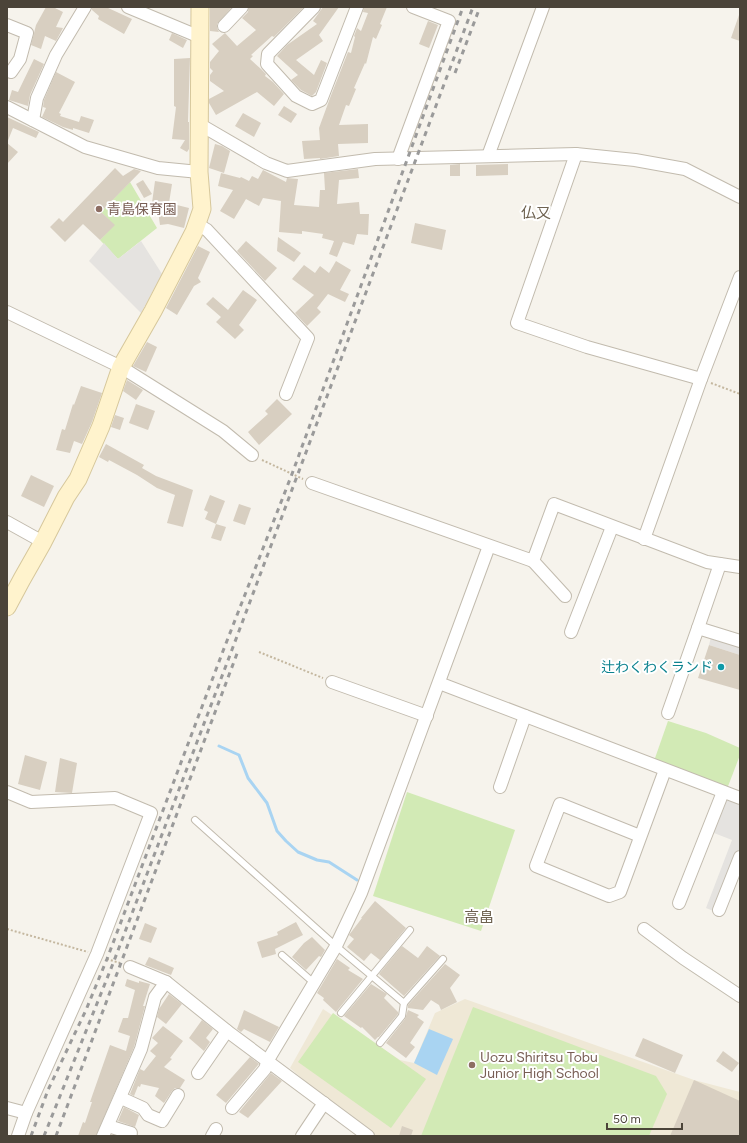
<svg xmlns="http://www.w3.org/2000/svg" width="747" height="1143" font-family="Figtree,'Noto Sans JP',sans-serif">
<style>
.education{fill:#efe8d6}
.green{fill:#d2eab5}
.parking{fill:#e5e3e0}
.water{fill:#a9d4f2}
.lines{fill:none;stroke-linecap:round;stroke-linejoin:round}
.stream{stroke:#a9d4f2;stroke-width:3}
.building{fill:#d8cfc1}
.lane-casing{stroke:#c2bbae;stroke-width:8}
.street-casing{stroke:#c2bbae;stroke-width:14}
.secondary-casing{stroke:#d6c79b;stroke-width:19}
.path{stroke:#c4b79f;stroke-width:2;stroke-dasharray:2 2;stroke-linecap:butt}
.lane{stroke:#fff;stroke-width:6}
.street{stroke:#fff;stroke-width:12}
.secondary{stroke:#fff3cd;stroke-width:17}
.rail{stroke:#9a9a9a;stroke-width:3;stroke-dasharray:5 5;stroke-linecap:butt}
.education-dot{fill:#8d6e63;stroke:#fff;stroke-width:1.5}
.culture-dot{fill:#0f9aa8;stroke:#fff;stroke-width:1.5}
.labels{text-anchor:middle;stroke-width:4;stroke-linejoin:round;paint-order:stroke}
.education-label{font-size:14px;fill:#785e54;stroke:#fff;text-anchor:start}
.culture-label{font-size:14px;fill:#0d838f;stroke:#fff;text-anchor:end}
.neighbourhood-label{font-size:15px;fill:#6e6250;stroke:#fff}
</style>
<rect width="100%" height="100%" fill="#f6f3ec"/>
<path class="education" d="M465 999 694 1080 740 1092V1136H368L290 1068 323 1009 400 1060 414 1063 435 1013Z"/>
<g class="green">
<path d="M130 182 157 228 118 259 100 240 114 225 101 212Z"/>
<path d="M668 721 706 733 740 748V755L727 789 654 761Z"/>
<path d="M407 792 515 830 481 931 373 896Z"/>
<path d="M473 1007 656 1076 667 1094 649 1136H421Z"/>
<path d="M333 1013 426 1079 391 1128 298 1062Z"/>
</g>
<g class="parking">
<path d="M141 241 162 274 141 313 89 261 104 243 118 259Z"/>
<path d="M711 637 740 645V655L709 645Z"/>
<path d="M724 797 740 802V851L716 912 706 908 732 840 714 833Z"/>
</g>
<path class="water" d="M429 1029 453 1039 437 1075 414 1063Z"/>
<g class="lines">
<path class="stream" d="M219 746 239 755 248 778 267 803 277 831 286 841 298 852 317 860 329 862 357 880"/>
</g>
<g class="building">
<path d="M46 7H53L63 12 56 27 63 28 56 41 45 36 41 49 31 45 36 25Z"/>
<path d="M92 7H106L132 19 124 34 98 19 99 16 92 10Z"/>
<path d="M210 7H232L217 24V28L219 32 210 31Z"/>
<path d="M249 7H304L274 37 272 36 251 55 253 56 250 59 261 69 266 74 265 76 273 82 284 94 274 106 257 92 216 115 209 103V99L224 91 210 81V75L213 71 210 68V62L219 51 212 44 225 33 237 46 256 30 242 18 248 12Z"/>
<path d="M323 7H339L319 35 323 41 296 60 314 75 321 60 327 63 316 92 312 96 301 90 291 80 298 75 277 56 287 45 317 24 313 21Z"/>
<path d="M364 7H387L380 24 382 25 376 39 373 37 366 64 365 63 354 88 356 89 349 106 346 105 339 125 368 124V143L338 144 339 156 320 159V158L304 159 302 141 320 140 319 128 330 98 348 52 351 53 355 37 354 36 357 28 361 31 368 13 363 12Z"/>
<path d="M739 15H740V41L731 38Z"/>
<path d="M428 21 438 25 429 48 419 44Z"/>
<path d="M172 33 187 40 183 48 169 40Z"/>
<path d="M190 58 188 122H189V149L187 152 180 148 185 140 172 139 176 107 174 106V59Z"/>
<path d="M34 59 44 64 30 95 28 106 9 100 12 90 18 92Z"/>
<path d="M56 72 75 82 59 113 61 114 60 116 79 122 81 116 94 120 89 133 73 128V130L63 127 42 117 46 108 43 107 44 100Z"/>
<path d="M284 106 297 114 291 123 278 115Z"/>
<path d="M243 113 261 123 254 137 235 126Z"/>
<path d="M7 117 39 132 36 138 13 128 7 143 18 152 7 164Z"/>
<path d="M215 144 222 146 230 151 224 173 209 168Z"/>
<path d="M460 164V176H450V165Z"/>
<path d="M508 164V175L476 176V165Z"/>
<path d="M115 168 123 176 134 169 141 171 101 212 115 225 100 240 83 224 65 242 50 227 59 218 63 222Z"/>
<path d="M358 169 359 178 339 180 337 204 359 202 360 214H369L368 235 357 234 354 245 343 242 337 257 329 254 334 241 322 238 323 234 302 231V234L279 232 281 201 263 198 259 206 246 199 234 219 220 211 233 190 218 186 221 173 240 178 241 177 249 181 252 176 258 179 263 170 286 182 287 178 298 179 294 205 319 207 320 190H325L324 173Z"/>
<path d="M143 180 152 194 144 198 136 184Z"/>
<path d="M155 181 172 184 169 203 189 208 184 228 168 224 160 225 158 211 151 210Z"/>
<path d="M415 223 446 230 442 250 411 243Z"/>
<path d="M278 237 301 253 294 262 277 251Z"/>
<path d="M246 241 277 268 265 281 237 251Z"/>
<path d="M198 246 210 252 198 278 201 282 194 286 177 315 166 308Z"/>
<path d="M336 261 351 270 340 290 349 294 345 302 328 294 317 308 321 312 307 326 295 313 314 295 292 279 304 265 315 273 320 266 329 273Z"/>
<path d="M243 290 257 300 239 325 244 330 235 339 216 322 221 317 206 304 213 297 228 310Z"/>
<path d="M147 342 157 347 146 372 133 366Z"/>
<path d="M127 380 143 390 136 400 123 391Z"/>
<path d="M81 386 102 393 92 422 82 444 74 441 70 453 56 450 62 429 65 430 73 404 74 405Z"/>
<path d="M277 399 292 414 259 445 248 432 268 414 265 411Z"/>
<path d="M136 404 155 411 148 430 129 423Z"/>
<path d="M115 415 124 418 120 430 111 427Z"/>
<path d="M106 444 144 465 142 468 156 476 193 490 183 527 167 523 175 495 157 488 137 475 109 460 108 462 99 457Z"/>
<path d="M31 475 54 486 44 507 21 496Z"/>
<path d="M210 495 225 501 216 524 205 519 208 512 204 510Z"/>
<path d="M239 504 251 508 245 525 233 521Z"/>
<path d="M216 524 226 527 221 541 211 538Z"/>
<path d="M709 645 740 655V690L698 678Z"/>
<path d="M25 755 47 762 40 790 18 784Z"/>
<path d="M60 758 77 763 72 793 55 792Z"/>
<path d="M375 901 406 928 380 960 371 953 364 961 347 947 354 939 349 935 362 918H361Z"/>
<path d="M296 922 303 935 275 949 276 954 262 958 257 942 278 935 277 932Z"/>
<path d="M145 923 157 928 151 943 139 939Z"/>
<path d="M312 937 325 950 321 957 319 956 306 970 292 957 304 943Z"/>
<path d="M402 946 418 958 427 946 440 956 404 996 379 974Z"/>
<path d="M149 957 174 968 171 975 145 965Z"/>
<path d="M337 959 350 968 348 970 363 979 336 1012 323 1000 324 998 317 993Z"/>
<path d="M445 964 460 975 450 988 457 1002 441 1010 439 1005 431 1000 423 1010 408 1008V1005Z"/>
<path d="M127 979 139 983V981L150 984 143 1006H145L134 1047 96 1136H78L83 1122 85 1123 92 1102H90L110 1045 126 1051 130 1036 118 1032 123 1018H128L135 990 125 986Z"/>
<path d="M371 984 387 994 384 998 398 1012V1014L379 1037H378L375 1040 362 1027 361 1028 344 1016Z"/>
<path d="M169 994 182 1004 166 1024 157 1017 159 1009Z"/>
<path d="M244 1010 279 1027 270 1042 244 1029 241 1032 237 1029Z"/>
<path d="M408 1010 419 1015 417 1017 424 1022 410 1043 415 1047 406 1058 386 1043 405 1019Z"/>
<path d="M202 1020 213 1029 206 1038 210 1042 204 1051 189 1038Z"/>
<path d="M163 1026 183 1041 170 1058 172 1059 164 1067 185 1080 180 1088H175L172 1091 164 1103 155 1096 159 1088 141 1084 140 1087 138 1086 134 1096 130 1094 140 1069 144 1071 156 1056 150 1051 158 1043 152 1038Z"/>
<path d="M643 1038 683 1055 675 1073 635 1056Z"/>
<path d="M723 1051 739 1063 732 1072 716 1061Z"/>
<path d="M250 1057 259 1064 258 1065 226 1103 216 1095Z"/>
<path d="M271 1073 282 1081 248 1118 239 1112Z"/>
<path d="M694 1080 740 1101V1136H670Z"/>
<path d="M124 1107 139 1115 135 1127 118 1121Z"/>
<path d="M402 1126 413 1130 411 1136H399Z"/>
</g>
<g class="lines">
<defs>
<g id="lane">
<path d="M195 820 336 946 404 1003 443 959"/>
<path d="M282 955 314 983"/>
<path d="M341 1013 410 930"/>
<path d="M380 1043 402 1016 404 1003"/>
</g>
<g id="street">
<path d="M128 7 200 37"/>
<path d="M314 7 268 54 267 64 296 96 312 104 321 100 357 7"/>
<path d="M7 25 27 33 20 59 11 72"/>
<path d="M224 26 242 7"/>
<path d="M7 107 85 147 158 168 199 172"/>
<path d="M33 120 37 98 56 55 85 7"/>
<path d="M199 124 266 163 287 171 375 159 576 154 635 160 685 169 740 197"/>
<path d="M576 154 517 323 587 347 701 379"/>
<path d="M488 156 543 7"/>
<path d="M398 159 449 21 413 7"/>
<path d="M197 224 207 230 308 338 286 394"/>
<path d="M7 312 121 367 223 431 252 455"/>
<path d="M312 483 533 561 554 504 707 562 740 567"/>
<path d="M7 522 43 542"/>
<path d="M644 539 701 379 740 277"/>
<path d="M533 561 565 596"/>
<path d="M720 564 698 628 740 641"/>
<path d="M571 632 612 527"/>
<path d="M332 682 427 716"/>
<path d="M439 683 740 798"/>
<path d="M668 713 698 628"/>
<path d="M500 787 525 716"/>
<path d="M7 792 31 802 115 798 151 813 97 954 26 1113 18 1136"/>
<path d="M640 836 560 804 536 866 609 896 620 892 665 770"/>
<path d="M679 903 723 792"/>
<path d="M719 910 740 857"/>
<path d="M644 929 683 958 740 996"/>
<path d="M130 967 166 982 227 1031 368 1136"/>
<path d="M198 1073 227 1031"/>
<path d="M121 1098 143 1108 148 1115 162 1121 178 1095"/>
<path d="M7 1108 26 1113"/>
<path d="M232 1108 265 1069 268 1060 335 948 361 893 489 546"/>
<path d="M108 1126 131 1133"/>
<path d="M103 1136 141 1049 155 997 166 982"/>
<path d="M212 1136 216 1129"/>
<path d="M302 1136 324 1103"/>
</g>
<path id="secondary" d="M7 607 22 579 43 542 66 497 78 479 101 426 121 367 153 311 194 232 202 209 199 172 200 7"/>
</defs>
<use href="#lane" class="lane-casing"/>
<use href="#street" class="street-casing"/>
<use href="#secondary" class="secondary-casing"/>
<g class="path">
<path d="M711 383 740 394"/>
<path d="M262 460 303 479"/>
<path d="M259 652 323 678"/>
<path d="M7 929 88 952"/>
<path d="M107 959 120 963"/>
</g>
<use href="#lane" class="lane"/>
<use href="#street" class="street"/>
<use href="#secondary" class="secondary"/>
<g class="rail">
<path d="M455 73 480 7"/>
<path d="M31 1136 48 1090 86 1010 107 959 223 651 292 474 463 7"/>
<path d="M44 1136 114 961 230 655 473 7"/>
<path d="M56 1136 238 651"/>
</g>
</g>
<g class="education-dot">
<circle cx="99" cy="209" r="4"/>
<circle cx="472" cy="1065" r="4"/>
</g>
<circle class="culture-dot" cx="721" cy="667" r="4"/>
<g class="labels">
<g class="education-label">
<text x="107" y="214">青島保育園</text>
<text x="480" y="1062">Uozu Shiritsu Tobu<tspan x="480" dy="16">Junior High School</tspan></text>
</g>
<g class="culture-label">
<text x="713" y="672">辻わくわくランド</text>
</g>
<g class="neighbourhood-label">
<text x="536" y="218">仏又</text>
<text x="479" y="922">高畠</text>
</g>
</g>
<rect width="747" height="1143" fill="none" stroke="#4b4439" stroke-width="16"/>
<path d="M607 1123v6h75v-6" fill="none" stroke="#4b4439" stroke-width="2"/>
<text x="613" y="1123" font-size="12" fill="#4b4439" stroke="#ffffff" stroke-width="3" paint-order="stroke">50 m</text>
</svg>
